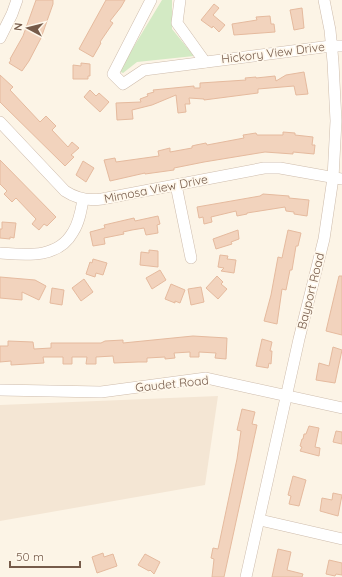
<svg xmlns="http://www.w3.org/2000/svg" width="342" height="577" font-family="Quicksand,sans-serif">
<style>
.residential{fill:#f4e6d4}
.green{fill:#d3eac4}
.building{fill:#f2d3bd;stroke:#e5ba9e}
.lines{fill:none;stroke-linecap:round;stroke-linejoin:round}
.minor-casing{stroke:#cebcac;stroke-width:12}
.minor{stroke:#fff;stroke-width:11}
.labels{text-anchor:middle;stroke-width:3.5;stroke-linejoin:round;paint-order:stroke}
.street-label{font-size:12px;fill:#765b4a;stroke:#fff8ec}
</style>
<rect width="100%" height="100%" fill="#fcf4e6"/>
<path class="residential" d="M218 396 205 485 0 521V405Z"/>
<path class="green" d="M162 0H172V29L194 56 137 62 123 73 119 71Z"/>
<g class="building">
<path d="M36 0H53V4L41 38 29 61 22 71 9 63 11 60 10 59 23 36Z"/>
<path d="M106 0H125L121 7 110 21 113 23 100 42 101 43 93 57 79 49Z"/>
<path d="M214 4 219 8 213 15 225 25 219 32 213 26 212 28 201 20Z"/>
<path d="M302 8 304 28 294 30 290 10Z"/>
<path d="M270 16 271 24H274L275 32 234 35 232 24 257 20 256 17Z"/>
<path d="M81 63 90 64V76H88V79H73V65L81 66Z"/>
<path d="M304 72 308 94 296 95 294 86 258 89V93L204 100V99L189 98 190 104H185L186 112 178 113 176 95 152 105 132 110 133 119 117 120 116 103 141 102 140 99 148 96 147 94 154 92 153 90 194 86V88H200V83L246 80 245 78 256 77V78L275 76 276 81 286 75Z"/>
<path d="M0 75 13 87 10 90 40 122 46 116 56 126 52 130 68 147 72 142 79 148 71 155 74 157 65 166 0 102Z"/>
<path d="M90 90 96 96 99 93 109 102 100 112 84 97Z"/>
<path d="M283 132 295 133V135L313 137 312 145H315L314 154 293 152V154L265 152 204 162 174 168V170L145 174V173L110 181 104 160 115 158 116 162 159 156 158 151 170 148V152L192 148V146L196 145 206 143 207 145 244 138 243 135 256 133 257 135H283Z"/>
<path d="M0 160 56 217 47 226 44 224 39 230 32 224 36 219 16 198 12 202 4 194 7 191 0 184Z"/>
<path d="M83 161 94 168 86 182 76 175Z"/>
<path d="M263 194 289 196V198L309 200 307 216 294 214V212L286 211 285 207 247 213V214L237 216 236 211 211 217 212 222 204 224 203 217 199 218 197 207 260 196Z"/>
<path d="M158 216 160 224 157 225 158 233 146 235 144 228 132 230 123 232 124 234 104 238 105 244 93 246 90 232 105 228 104 225 134 218 135 221Z"/>
<path d="M2 222 16 223 14 238 10 237V239L0 238V229H2Z"/>
<path d="M238 230 239 239 231 242 232 244 216 249 213 239Z"/>
<path d="M288 230 301 233 298 246H296L292 270H290L286 290 282 289 277 324 264 321 271 295 278 257 282 258Z"/>
<path d="M149 250 158 251V267L140 265 141 252 149 253Z"/>
<path d="M220 255 228 256 227 259 236 260 234 273 221 271 224 268 218 267Z"/>
<path d="M93 259 107 263 103 275 96 273 95 277 86 274 90 262 92 263Z"/>
<path d="M160 270 166 280 152 289 146 278Z"/>
<path d="M217 276 223 282 221 284 227 289 218 299 206 288Z"/>
<path d="M339 276H342V335L326 331Z"/>
<path d="M0 277 35 280 46 286 39 300 22 292V300L0 298Z"/>
<path d="M84 279 93 292 81 301 72 288Z"/>
<path d="M171 284 185 290 180 303 175 301V303L165 299Z"/>
<path d="M201 287 204 302 191 305 188 289Z"/>
<path d="M52 288 64 290 62 305 50 303Z"/>
<path d="M193 336 227 338 226 359 215 358 216 353 199 352V357H190V352L174 353 175 358 165 359V357L147 358V362H138L114 363 113 356 96 357V364H86L87 357H72V364H63V357H43L44 363 11 365V361L0 362V346H8V341L33 342 34 349 51 348V343H101L105 341 123 340V343Z"/>
<path d="M262 339 272 342 270 351H272L271 364 269 363 268 368 256 366Z"/>
<path d="M333 347 342 350 335 383 316 380 319 363 329 366Z"/>
<path d="M242 409 255 412 252 424 257 425 224 577H212L214 559 211 558 213 548 218 549 237 459 241 431 237 430Z"/>
<path d="M309 426 319 428 315 447 320 448 319 456 300 451 302 447 300 446 302 439H303L304 434H306Z"/>
<path d="M336 431 342 432V444L333 442Z"/>
<path d="M293 476 306 480 299 506 289 504 291 496 288 495Z"/>
<path d="M333 493 342 495 338 516 320 511 322 498 332 500Z"/>
<path d="M278 549 291 552 287 570 303 574 302 577H272Z"/>
<path d="M103 553 104 557 113 554 117 566 97 573 92 557Z"/>
<path d="M145 554 160 562 154 574 150 570 149 571 138 565Z"/>
<path d="M329 560 342 563V575L336 574 335 576 326 574Z"/>
</g>
<g class="lines">
<defs>
<g id="minor">
<path d="M151 0 113 74 123 84 144 70 331 46H342"/>
<path d="M180 0 177 23 205 62"/>
<path d="M0 38 12 14 17 0"/>
<path d="M0 122 65 191C77 199 88 201 102 199L264 168H280L342 179"/>
<path d="M176 185 191 258"/>
<path d="M0 253C26 255 58 259 73 232 79 223 81 211 83 200"/>
<path d="M0 390 101 392 206 378 342 408"/>
<path d="M260 520 342 539"/>
<path d="M246 577 299 339 324 239 333 178 336 121 333 62 330 30 324 0"/>
</g>
</defs>
<use href="#minor" class="minor-casing"/>
<use href="#minor" class="minor"/>
</g>
<g class="labels">
<g class="street-label">
<text transform="translate(273 53) rotate(-7)" y="4">Hickory View Drive</text>
<text transform="translate(156 189) rotate(-11)" y="4">Mimosa View Drive</text>
<text transform="translate(311 291) rotate(-76)" y="4">Bayport Road</text>
<text transform="translate(172 384) rotate(-6)" y="4">Gaudet Road</text>
</g>
</g>
<g transform="translate(28 28) rotate(277)" stroke="#fff8ec" stroke-width="3" paint-order="stroke">
<path d="M0-3L7 15L0 10L-7 15Z" fill="#765b4a"/>
<text y="-6" font-size="11" font-weight="bold" text-anchor="middle" fill="#765b4a">N</text>
</g>
<path d="M10 561v6h70v-6" fill="none" stroke="#765b4a" stroke-width="2"/>
<text x="16" y="561" font-size="12" fill="#765b4a" stroke="#fff8ec" stroke-width="3" paint-order="stroke">50 m</text>
</svg>
